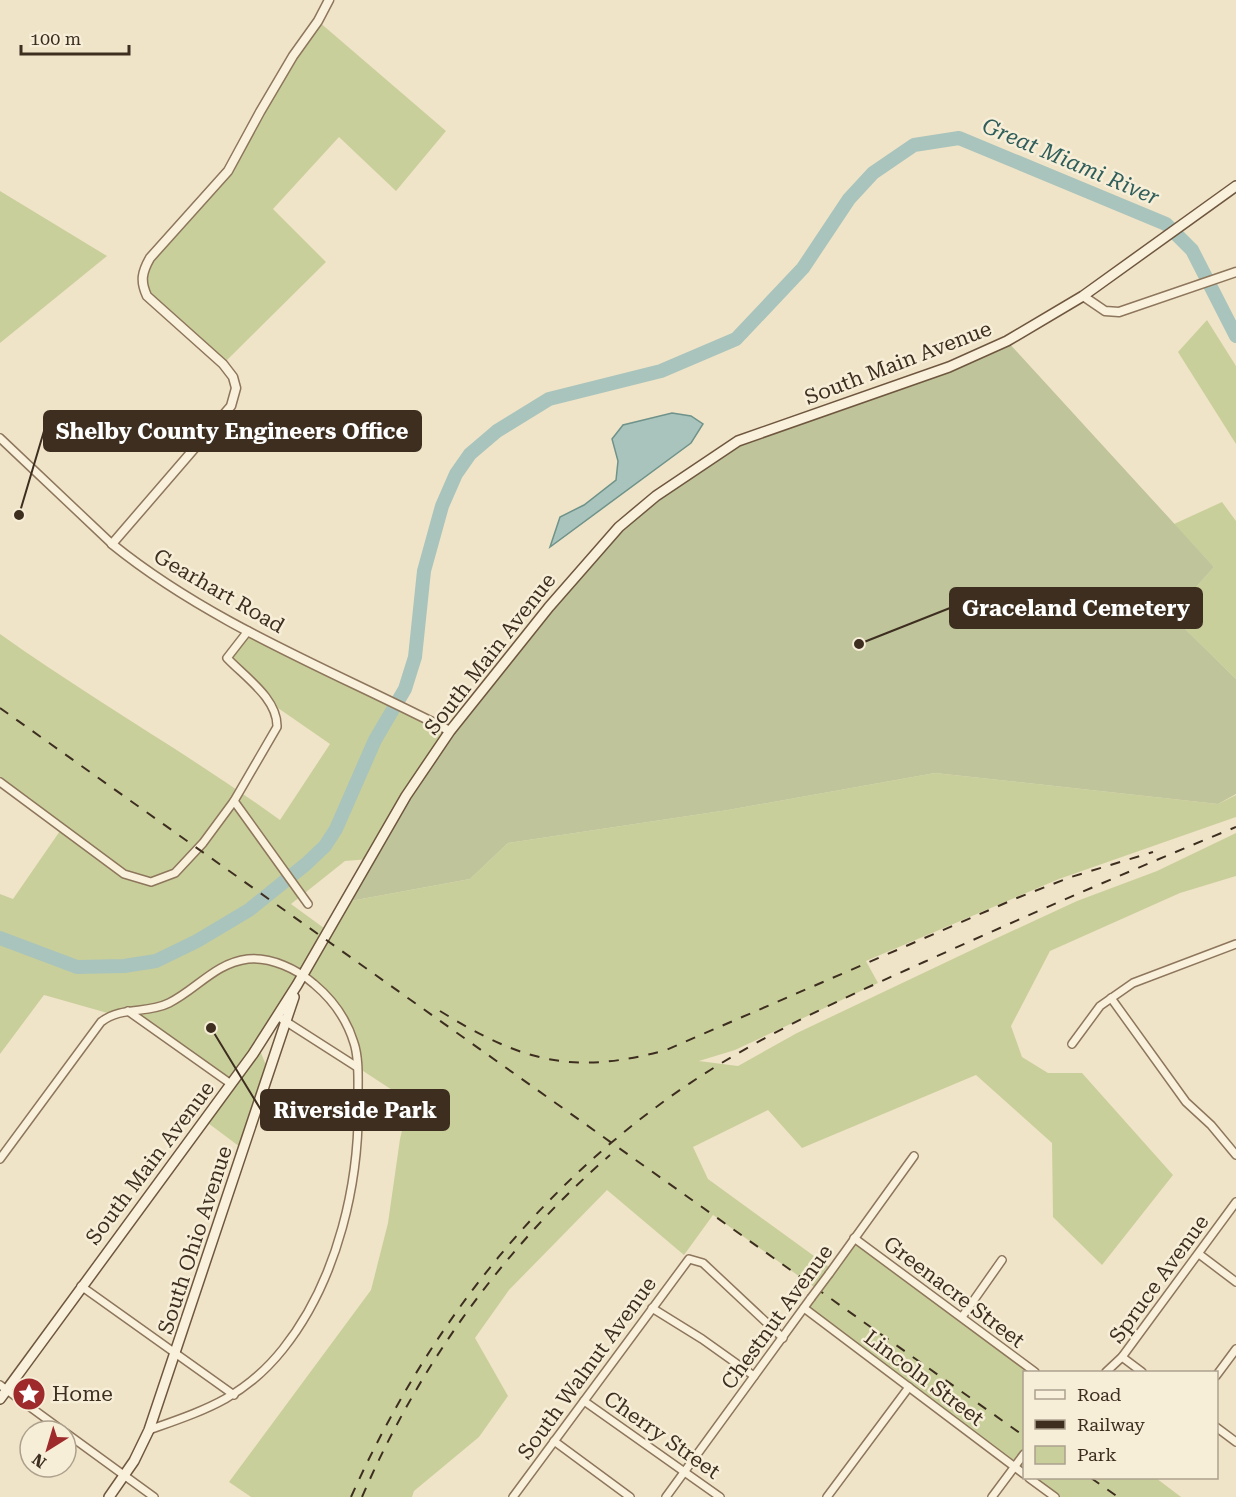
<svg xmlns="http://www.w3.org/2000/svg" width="1236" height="1497" font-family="'Roboto Serif',serif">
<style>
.green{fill:#c9cf9b}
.cemetery{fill:#bfc49a}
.water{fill:#a9c4bc;stroke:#6f938a;stroke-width:1.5}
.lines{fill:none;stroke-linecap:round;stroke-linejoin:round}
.river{stroke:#a9c4bc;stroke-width:14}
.minor-casing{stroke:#8d765c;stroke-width:10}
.tertiary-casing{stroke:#8d765c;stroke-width:11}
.secondary-casing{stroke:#6f573f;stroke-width:12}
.minor{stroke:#faf1dc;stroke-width:7}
.tertiary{stroke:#faf1dc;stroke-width:8}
.secondary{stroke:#faf1dc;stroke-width:9}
.rail{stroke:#3d2e20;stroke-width:2;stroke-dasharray:10 10;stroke-linecap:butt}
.minor-bridge-casing{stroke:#8d765c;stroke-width:10;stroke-linecap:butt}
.minor-bridge{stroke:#faf1dc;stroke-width:7}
.labels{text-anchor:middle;stroke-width:5;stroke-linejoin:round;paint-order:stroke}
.street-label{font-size:21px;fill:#3d2e20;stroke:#f7eed8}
.poi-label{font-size:21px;fill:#3d2e20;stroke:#f7eed8;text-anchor:start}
.water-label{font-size:22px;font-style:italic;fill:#2f5d5a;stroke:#f7eed8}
.leader{fill:none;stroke:#3d2e20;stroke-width:2}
.callout-dot{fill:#3d2e20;stroke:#f7eed8;stroke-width:2}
.callout{fill:#3d2e20;stroke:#3d2e20;stroke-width:2}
.callout-label{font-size:22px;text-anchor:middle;font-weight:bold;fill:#fff}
</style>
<rect width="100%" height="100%" fill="#f0e4c8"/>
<g class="green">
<path d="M318 21 446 131 396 191 339 137 273 209 326 262 223 364 147 296 144 268 228 171Z"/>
<path d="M0 191 107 256 0 343Z"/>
<path d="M1207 320 1236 366V444L1178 352Z"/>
<path d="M1222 502 1236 521V679L1171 615 1214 567 1174 524Z"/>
<path d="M248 631 450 731 370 859 345 861 291 904 328 931 345 902 470 879 508 843 728 810 935 773 1218 804 1236 795V817L1059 879 866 961 878 983 735 1050 699 1061 738 1066 797 1033 997 938 1077 901 1157 871 1236 833V876L1180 893 1050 951 1011 1026 1022 1057 1048 1073H1082L1173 1175 1102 1265 1053 1217 1052 1143 976 1075 802 1148 768 1110 693 1147 708 1179 832 1269 854 1238 1035 1372H1024V1474L804 1308 817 1289 713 1215 684 1255 607 1190 509 1290 475 1338 508 1396 479 1437 414 1491 412 1497H251L229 1482 371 1290 388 1223 400 1139 409 1101 357 1067 354 1043 332 999 303 975 254 1054 261 1053 266 1065 256 1092 257 1109 244 1150 204 1120 231 1085 128 1011 111 1014 44 995 0 1054V894L13 899 62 828 0 782V634C91 699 189 754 280 820L330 744 278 708 234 662 230 656Z"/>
<path d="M1029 1478H1156L1181 1497H1055Z"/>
</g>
<path class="cemetery" d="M1007 341 1214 567 1171 615 1236 679V794L1218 804 935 773 728 810 508 843 470 879 345 902 450 731 619 527 738 441Z"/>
<path class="water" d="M672 413 691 416 703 424 691 443 550 547 560 517 584 505 616 480 618 461 612 439 623 425Z"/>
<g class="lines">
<path class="river" d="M0 938 77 967 124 966 156 961 197 941 249 910 306 864 325 846 336 829 375 740 405 689 415 657 424 571 442 506 456 474 470 454 497 431 549 399 661 371 736 339 803 268 849 199 873 173 914 145 959 138 1166 224 1192 250 1236 336"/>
<defs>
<g id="minor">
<path d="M0 438 112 544"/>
<path d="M0 782 124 874 151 882 175 873 203 843 234 801 277 727C278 699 245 677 227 658L248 631"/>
<path d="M234 801 308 904"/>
<path d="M1111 998 1186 1102 1211 1125 1236 1155"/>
<path d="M128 1011 231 1084"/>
<path d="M282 1019 357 1067"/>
<path d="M1072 1044 1100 1006 1133 983 1236 944"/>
<path d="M0 1159 101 1022C121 1006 147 1014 169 1003 197 989 215 963 248 959 271 957 297 969 314 984 332 999 347 1020 354 1043 359 1058 358 1077 358 1093 361 1180 338 1280 283 1349 244 1398 205 1410 149 1430"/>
<path d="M854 1238 1035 1372"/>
<path d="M1199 1254 1236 1282"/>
<path d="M829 1274 914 1156"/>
<path d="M81 1286 234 1395"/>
<path d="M652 1308 702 1339 754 1376"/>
<path d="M804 1308 1024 1474"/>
<path d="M962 1317 1002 1260"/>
<path d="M1122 1357 1142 1372"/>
<path d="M1106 1372 1122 1357 1236 1202"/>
<path d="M1216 1376 1236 1349"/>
<path d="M0 1385 63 1431"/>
<path d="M584 1401 720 1497"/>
<path d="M1216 1427 1236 1442"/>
<path d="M66 1433 154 1497"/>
<path d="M554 1441 630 1497"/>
<path d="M1029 1478 1055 1497"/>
<path d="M513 1497 689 1259 703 1263 783 1338"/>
<path d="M666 1497 811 1298"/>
<path d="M827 1497 909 1387"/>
<path d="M992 1497 1024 1454"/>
</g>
<g id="tertiary">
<path d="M329 0 318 21 293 56 260 112 228 171 150 258C142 272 140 281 147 296L223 364 233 377 236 388 231 406 112 544C212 625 336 672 450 731"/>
<path d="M1083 296 1105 311 1119 312 1236 272"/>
</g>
<g id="secondary">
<path d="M0 1399 253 1054 297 985 406 796 450 731 549 607 619 527 656 496 738 441 949 367 1007 341 1083 296 1236 186"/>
<path d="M109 1497 134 1461 149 1430 294 997"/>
</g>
</defs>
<use href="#minor" class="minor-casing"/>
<use href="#tertiary" class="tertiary-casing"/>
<use href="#secondary" class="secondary-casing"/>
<use href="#minor" class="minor"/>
<use href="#tertiary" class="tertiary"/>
<use href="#secondary" class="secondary"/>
<g class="rail">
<path d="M0 708 1024 1436"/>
<path d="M440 1011C521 1061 572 1076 666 1050L1017 898 1071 877 1153 852"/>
<path d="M1091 1478 1118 1497"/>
<path d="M351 1497C423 1337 527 1199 670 1097 748 1041 837 1001 924 962 1028 915 1131 870 1236 827"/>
<path d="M362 1497C418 1367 503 1248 610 1155"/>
</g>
<defs>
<path id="minor-bridge" d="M811 1298 829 1274"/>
</defs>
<use href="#minor-bridge" class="minor-bridge-casing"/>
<use href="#minor-bridge" class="minor-bridge"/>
</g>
<defs>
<symbol id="sight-disc" viewBox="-11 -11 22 22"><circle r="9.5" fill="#9e2a2b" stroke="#f7eed8"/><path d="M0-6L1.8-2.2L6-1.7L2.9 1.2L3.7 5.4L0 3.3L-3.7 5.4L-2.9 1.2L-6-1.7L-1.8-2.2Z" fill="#fff"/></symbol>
</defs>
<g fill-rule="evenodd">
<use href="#sight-disc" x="10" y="1375" width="38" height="38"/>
</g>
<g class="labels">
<g class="street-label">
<text transform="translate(898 363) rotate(-21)" y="7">South Main Avenue</text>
<text transform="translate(219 591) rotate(30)" y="7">Gearhart Road</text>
<text transform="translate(490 654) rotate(-52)" y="7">South Main Avenue</text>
<text transform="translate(150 1163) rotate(-53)" y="7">South Main Avenue</text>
<text transform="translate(195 1240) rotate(-72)" y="7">South Ohio Avenue</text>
<text transform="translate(1159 1279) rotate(-54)" y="7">Spruce Avenue</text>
<text transform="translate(954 1292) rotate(37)" y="7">Greenacre Street</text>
<text transform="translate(777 1317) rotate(-54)" y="7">Chestnut Avenue</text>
<text transform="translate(587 1368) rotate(-54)" y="7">South Walnut Avenue</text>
<text transform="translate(924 1378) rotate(37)" y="7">Lincoln Street</text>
<text transform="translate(662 1435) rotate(35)" y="7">Cherry Street</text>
</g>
<g class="poi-label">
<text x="52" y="1401">Home</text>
</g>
<g class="water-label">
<text transform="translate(1071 161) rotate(23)" y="8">Great Miami River</text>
</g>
</g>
<path class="leader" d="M19 515L44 431M859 644L950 608M211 1028L261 1110"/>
<g class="callout-dot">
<circle cx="19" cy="515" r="6"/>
<circle cx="859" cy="644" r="6"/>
<circle cx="211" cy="1028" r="6"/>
</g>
<g class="callout">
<rect x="44" y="411" width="377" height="40" rx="6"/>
<rect x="950" y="588" width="252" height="40" rx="6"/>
<rect x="261" y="1090" width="188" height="40" rx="6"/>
</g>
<g class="callout-label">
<text x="232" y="439">Shelby County Engineers Office</text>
<text x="1076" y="616">Graceland Cemetery</text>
<text x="355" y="1118">Riverside Park</text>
</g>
<rect x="1023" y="1371" width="195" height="108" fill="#f7eed8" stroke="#ada18e" stroke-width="1.5"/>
<rect x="1035" y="1390" width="30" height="9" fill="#faf1dc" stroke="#ada18e" stroke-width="1.5"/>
<text x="1077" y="1401" font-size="18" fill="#3d2e20">Road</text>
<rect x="1035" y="1420" width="30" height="9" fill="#3d2e20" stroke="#ada18e" stroke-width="1.5"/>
<text x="1077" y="1431" font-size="18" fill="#3d2e20">Railway</text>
<rect x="1035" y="1446" width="30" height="18" fill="#c9cf9b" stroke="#ada18e" stroke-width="1.5"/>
<text x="1077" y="1461" font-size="18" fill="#3d2e20">Park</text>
<g transform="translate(48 1449) rotate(217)"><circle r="28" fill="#f7eed8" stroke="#ada18e" stroke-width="1.5"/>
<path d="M0-4.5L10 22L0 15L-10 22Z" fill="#9e2a2b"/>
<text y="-9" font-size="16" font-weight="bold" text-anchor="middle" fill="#3d2e20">N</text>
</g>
<path d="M21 45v9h108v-9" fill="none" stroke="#3d2e20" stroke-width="3"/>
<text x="30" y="45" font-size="18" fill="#3d2e20" stroke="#f7eed8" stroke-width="4.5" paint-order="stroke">100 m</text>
</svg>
